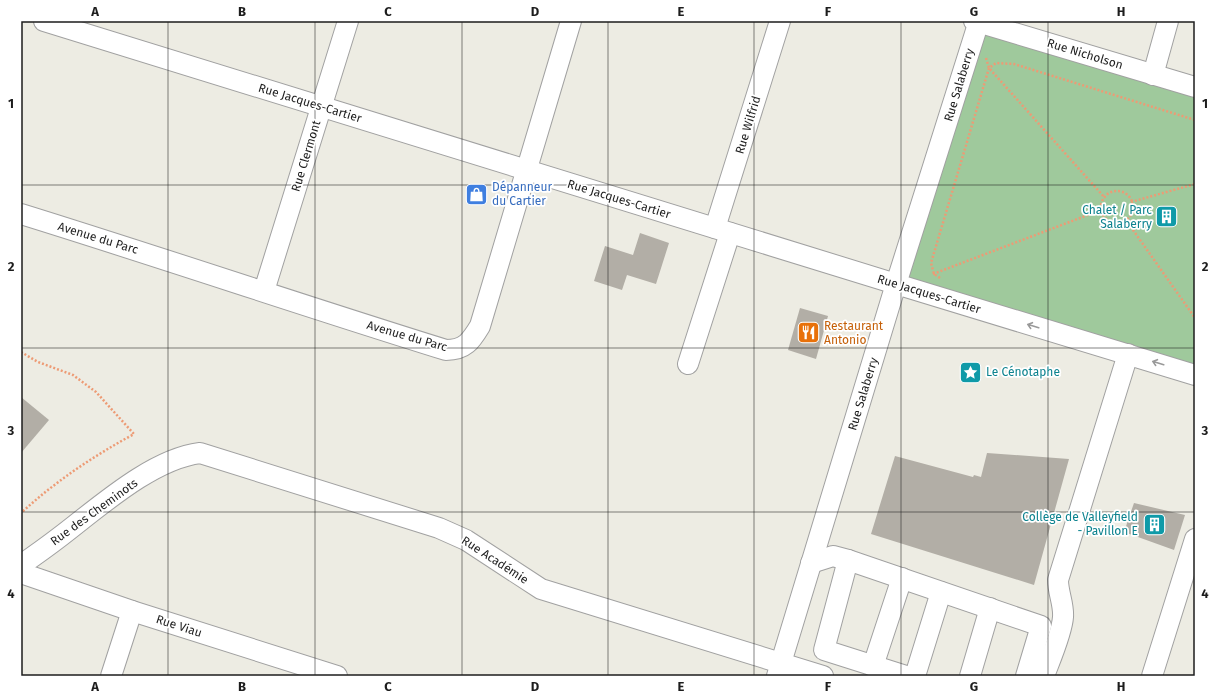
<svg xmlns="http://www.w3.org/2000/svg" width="1216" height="697" font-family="'Fira Sans',sans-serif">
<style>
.forest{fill:#9fc99c}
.building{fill:#b2aea6}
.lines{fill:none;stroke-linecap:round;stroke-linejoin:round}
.minor-casing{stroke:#a1a1a1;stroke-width:22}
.path{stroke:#ed9b75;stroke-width:2.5;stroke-dasharray:2 2;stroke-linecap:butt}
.minor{stroke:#fff;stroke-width:20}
.oneway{stroke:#999}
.grid{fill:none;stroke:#1d1d1d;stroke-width:1;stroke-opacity:0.55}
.labels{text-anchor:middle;stroke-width:3.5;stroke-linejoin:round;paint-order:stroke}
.street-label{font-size:12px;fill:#1d1d1d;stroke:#fff}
.shop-label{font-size:12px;fill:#366cbe;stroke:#fff;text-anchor:start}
.culture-label{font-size:12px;fill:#0d838f;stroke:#fff;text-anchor:end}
.food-label{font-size:12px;fill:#c56008;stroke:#fff;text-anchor:start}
.neatline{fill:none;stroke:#1d1d1d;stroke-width:1.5}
.grid-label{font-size:13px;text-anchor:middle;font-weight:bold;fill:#1d1d1d}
</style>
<rect width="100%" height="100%" fill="#edece3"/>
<path class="forest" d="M978 22 1195 87V375L896 284Z"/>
<g class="building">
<path d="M1163 205 1177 209 1171 228 1157 224Z"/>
<path d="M640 233 669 243 656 284 627 275 622 290 594 281 605 246 633 255Z"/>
<path d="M800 308 828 316 816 359 788 350Z"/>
<path d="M21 397 49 420 21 453Z"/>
<path d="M987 453 1069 459 1034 585 871 534 895 456 973 477 974 475 981 477Z"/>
<path d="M1134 503 1185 515 1174 550 1124 532Z"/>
</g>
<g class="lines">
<defs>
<g id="minor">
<path d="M44 21 896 284 1195 375"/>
<path d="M974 21 1195 87"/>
<path d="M1153 75 1168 21"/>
<path d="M21 214C163 258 304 306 446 350 465 350 471 341 480 326L571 21"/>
<path d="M715 228 780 21"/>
<path d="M264 291 348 21"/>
<path d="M688 364 730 233"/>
<path d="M848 560 824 650 906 676"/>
<path d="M811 563 833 556 848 560 1041 626 1026 676"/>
<path d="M21 565C34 556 48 546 61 536 99 507 152 459 200 453L439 528 466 540 541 589 823 676"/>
<path d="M21 573 132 611 337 676"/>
<path d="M873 666 902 578"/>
<path d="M111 676 132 611"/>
<path d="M777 676 896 284 979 21"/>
<path d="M915 676 941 592"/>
<path d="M970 676 990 608"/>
<path d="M1044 676C1050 660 1062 633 1063 617 1064 604 1058 593 1058 580L1128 354"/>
<path d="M1152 676 1195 539"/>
</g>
</defs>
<use href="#minor" class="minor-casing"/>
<g class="path">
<path d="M986 58 989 68 1105 198"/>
<circle cx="1117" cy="207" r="16"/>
<path d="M1131 202 1195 184"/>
<path d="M1126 220 1195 318"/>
<path d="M933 274 1101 210"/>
<path d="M940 278 934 274 931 263 989 68 996 63 1014 64 1195 120"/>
<path d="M21 352 38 362 73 375 96 392 134 434C92 457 56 481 21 513"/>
</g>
<use href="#minor" class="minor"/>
</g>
<defs><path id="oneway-shaft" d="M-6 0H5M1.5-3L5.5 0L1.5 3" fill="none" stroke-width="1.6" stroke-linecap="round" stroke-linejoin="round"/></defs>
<g class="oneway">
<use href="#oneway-shaft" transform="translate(1033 326) rotate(-163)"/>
<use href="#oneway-shaft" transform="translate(1158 363) rotate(-163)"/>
</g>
<path class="grid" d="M168 21V676M315 21V676M462 21V676M608 21V676M754 21V676M901 21V676M1048 21V676M21 185H1195M21 348H1195M21 512H1195"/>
<defs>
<symbol id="shop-square" viewBox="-11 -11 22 22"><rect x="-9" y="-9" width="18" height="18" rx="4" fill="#3f7fe0" stroke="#fff"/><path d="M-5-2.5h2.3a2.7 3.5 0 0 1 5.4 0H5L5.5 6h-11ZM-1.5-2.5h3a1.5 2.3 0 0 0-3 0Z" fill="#fff"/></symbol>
<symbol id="building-square" viewBox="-11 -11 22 22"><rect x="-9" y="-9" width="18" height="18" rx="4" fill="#0f9aa8" stroke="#fff"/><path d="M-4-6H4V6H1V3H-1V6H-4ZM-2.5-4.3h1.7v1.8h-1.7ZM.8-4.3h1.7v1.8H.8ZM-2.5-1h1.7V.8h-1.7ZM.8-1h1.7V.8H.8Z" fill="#fff"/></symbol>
<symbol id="restaurant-square" viewBox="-11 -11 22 22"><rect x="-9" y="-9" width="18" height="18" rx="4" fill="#e8710a" stroke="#fff"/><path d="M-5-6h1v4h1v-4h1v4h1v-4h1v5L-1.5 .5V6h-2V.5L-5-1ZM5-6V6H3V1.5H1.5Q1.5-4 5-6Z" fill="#fff"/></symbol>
<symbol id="sight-square" viewBox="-11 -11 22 22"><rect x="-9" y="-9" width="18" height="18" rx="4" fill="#0f9aa8" stroke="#fff"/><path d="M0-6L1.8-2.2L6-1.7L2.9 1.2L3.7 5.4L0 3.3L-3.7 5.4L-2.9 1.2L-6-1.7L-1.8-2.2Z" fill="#fff"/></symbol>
</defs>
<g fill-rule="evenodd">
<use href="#shop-square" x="464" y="182" width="25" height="25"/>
<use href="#building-square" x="1154" y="204" width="25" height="25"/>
<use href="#restaurant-square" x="796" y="320" width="25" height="25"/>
<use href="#sight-square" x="958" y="360" width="25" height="25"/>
<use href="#building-square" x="1142" y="512" width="25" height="25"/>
</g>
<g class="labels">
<g class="street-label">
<text transform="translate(1085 54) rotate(17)" y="4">Rue Nicholson</text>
<text transform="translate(959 85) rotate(-73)" y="4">Rue Salaberry</text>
<text transform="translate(310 103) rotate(17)" y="4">Rue Jacques-Cartier</text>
<text transform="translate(748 125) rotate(-73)" y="4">Rue Wilfrid</text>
<text transform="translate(306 156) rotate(-73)" y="4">Rue Clermont</text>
<text transform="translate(619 199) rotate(17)" y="4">Rue Jacques-Cartier</text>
<text transform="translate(98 238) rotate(17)" y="4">Avenue du Parc</text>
<text transform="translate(929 294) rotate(17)" y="4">Rue Jacques-Cartier</text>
<text transform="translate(407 336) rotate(16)" y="4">Avenue du Parc</text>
<text transform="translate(863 394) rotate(-73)" y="4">Rue Salaberry</text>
<text transform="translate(94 512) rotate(-36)" y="4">Rue des Cheminots</text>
<text transform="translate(495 560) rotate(33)" y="4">Rue Académie</text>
<text transform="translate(179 626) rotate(18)" y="4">Rue Viau</text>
</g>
<g class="shop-label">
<text x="492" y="191">Dépanneur<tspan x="492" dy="14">du Cartier</tspan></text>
</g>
<g class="culture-label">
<text x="1152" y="214">Chalet / Parc<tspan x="1152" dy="14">Salaberry</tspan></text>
<text x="986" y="376" text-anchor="start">Le Cénotaphe</text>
<text x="1138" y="521">Collège de Valleyfield<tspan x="1138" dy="14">- Pavillon E</tspan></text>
</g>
<g class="food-label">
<text x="824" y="330">Restaurant<tspan x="824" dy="14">Antonio</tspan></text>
</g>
</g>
<rect width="1216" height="697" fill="none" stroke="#ffffff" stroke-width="44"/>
<rect x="22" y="22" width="1172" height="653" class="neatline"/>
<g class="grid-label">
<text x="95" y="16">A</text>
<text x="242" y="16">B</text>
<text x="388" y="16">C</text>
<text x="535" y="16">D</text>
<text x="681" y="16">E</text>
<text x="828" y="16">F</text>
<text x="974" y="16">G</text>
<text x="1121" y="16">H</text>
<text x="11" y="108">1</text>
<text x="1205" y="108">1</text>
<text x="11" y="271">2</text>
<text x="1205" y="271">2</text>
<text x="11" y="435">3</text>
<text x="1205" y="435">3</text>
<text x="11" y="598">4</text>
<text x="1205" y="598">4</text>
<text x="95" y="691">A</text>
<text x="242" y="691">B</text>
<text x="388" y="691">C</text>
<text x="535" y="691">D</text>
<text x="681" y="691">E</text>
<text x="828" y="691">F</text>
<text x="974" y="691">G</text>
<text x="1121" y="691">H</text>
</g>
</svg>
